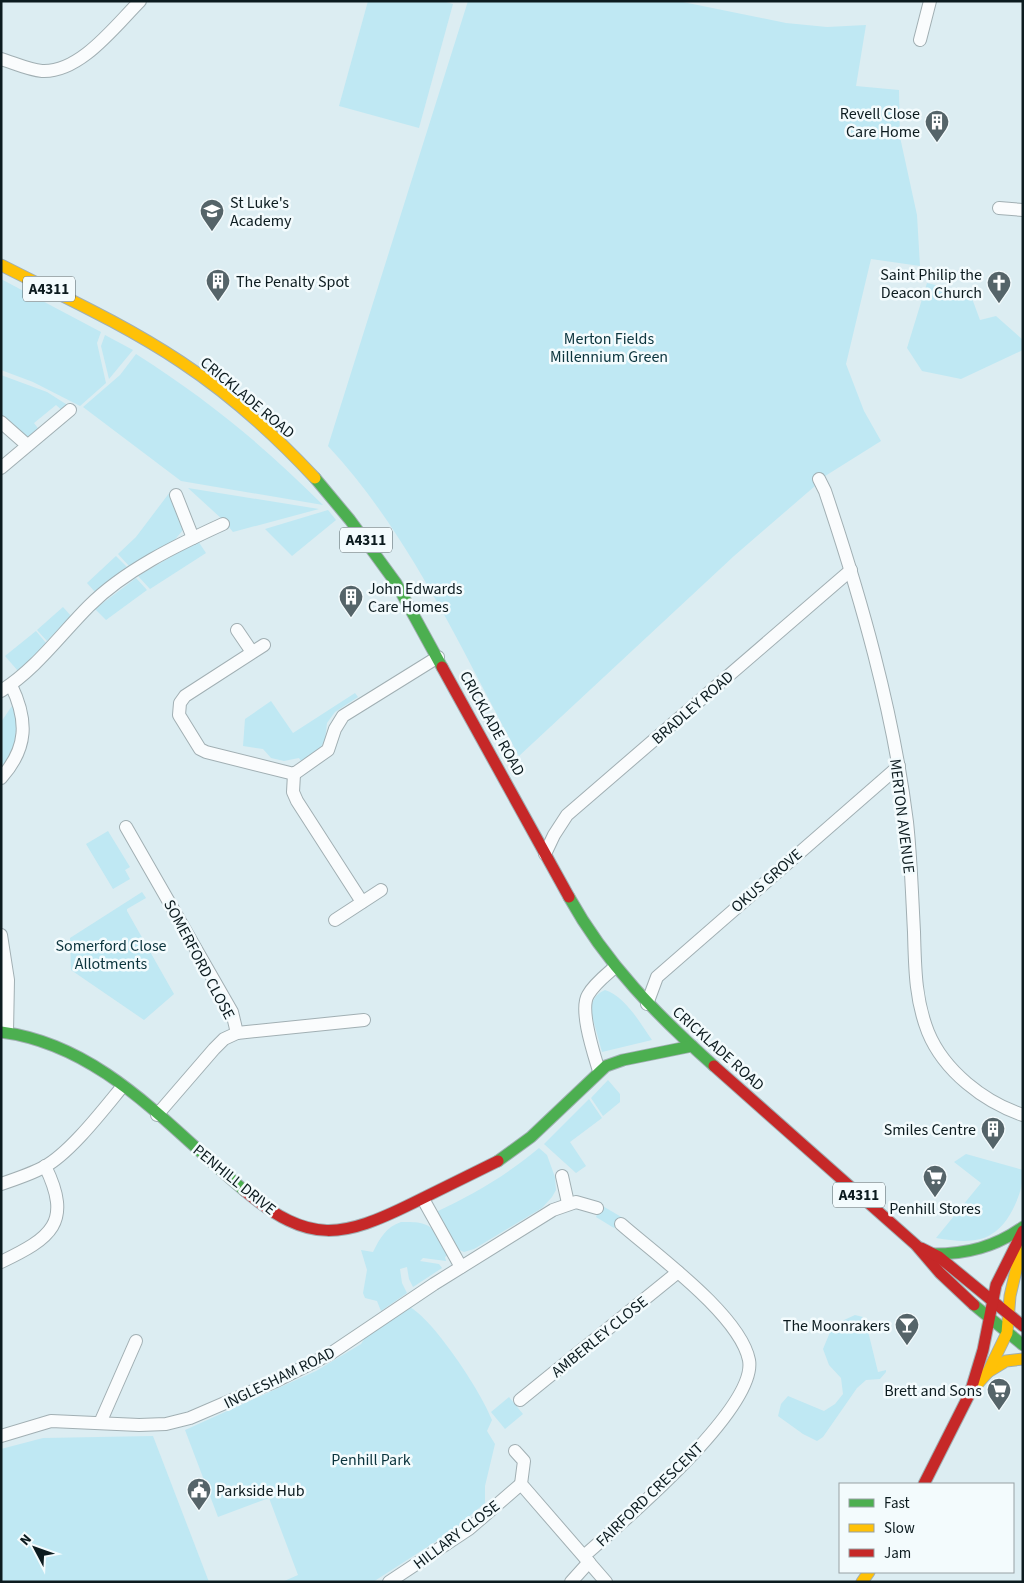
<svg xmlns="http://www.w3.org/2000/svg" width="1024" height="1583" font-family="'Source Sans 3',sans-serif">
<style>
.green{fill:#bfe8f3}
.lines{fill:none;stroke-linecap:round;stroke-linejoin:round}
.street-casing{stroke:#a1afb3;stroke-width:14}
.fast-casing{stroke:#a1afb3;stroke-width:13}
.slow-casing{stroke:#a1afb3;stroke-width:13}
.jam-casing{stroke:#a1afb3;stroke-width:13}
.street{stroke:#fafcfd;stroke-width:12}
.fast{stroke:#4caf50;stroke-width:11}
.slow{stroke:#ffc107;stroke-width:11}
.jam{stroke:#c62828;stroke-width:11}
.labels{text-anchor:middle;stroke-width:5;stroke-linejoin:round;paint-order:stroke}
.shield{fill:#f3fbfd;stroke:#515e62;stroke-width:1}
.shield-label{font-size:15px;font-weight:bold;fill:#0c1b1f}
.poi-label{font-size:16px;fill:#0c1b1f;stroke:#f3fbfd;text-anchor:end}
.park-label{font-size:16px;fill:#0b343d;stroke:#f3fbfd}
.street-label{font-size:16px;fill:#0c1b1f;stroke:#f3fbfd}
</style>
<rect width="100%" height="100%" fill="#dcedf2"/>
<g class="green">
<path d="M368 1H443L453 4 419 128 339 106Z"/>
<path d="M468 1H678L786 23 827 27 866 25 856 86 899 90 900 137 917 215 920 266 871 259 846 364 864 411 881 441 814 483 815 486 734 556 519 756C462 651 410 534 328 446Z"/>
<path d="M1 279 101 332 97 343 106 383 80 406 33 382 1 370Z"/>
<path d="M927 283 970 293 980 320 996 316 1023 340V350L961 379 922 371 907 348Z"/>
<path d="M105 335 133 350 109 379 101 346Z"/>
<path d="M136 354C207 399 264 446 323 505L181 481 83 407 120 375Z"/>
<path d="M1 375 47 392 69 406 63 411 56 405 34 423 40 431 28 438 1 417Z"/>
<path d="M188 488 319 509 233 532 223 520Z"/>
<path d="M170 492 178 510 183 530 172 543 130 567 118 554 136 537Z"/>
<path d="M328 510 336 520 292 556 265 529Z"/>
<path d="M198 541 206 553 150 589 138 576Z"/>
<path d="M116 556 128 568 96 593 87 583Z"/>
<path d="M136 578 147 590 106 620 95 609Z"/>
<path d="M63 607 71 616 47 641 37 630Z"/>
<path d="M36 631 46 643 18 671 5 656Z"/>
<path d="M355 693 358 697 335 712 327 723 325 740 321 747 301 761 299 758 284 761 271 758 263 749 243 746 245 719 271 701 293 733Z"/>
<path d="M14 703C18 732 17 746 1 771V722Z"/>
<path d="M108 831 130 867 125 870 130 879 113 889 86 844Z"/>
<path d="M142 892 146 898 127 909V911L174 994 144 1020 71 970 70 938Z"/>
<path d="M605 990C625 996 640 1023 652 1040L602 1052 591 1012C591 1002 595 994 605 990Z"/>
<path d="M608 1080 620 1094V1102L603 1116 591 1098Z"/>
<path d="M589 1099 602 1118 570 1142 586 1166 576 1173 544 1144Z"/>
<path d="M539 1148 547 1155 555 1177 556 1190 552 1197 542 1208 474 1249 464 1252 457 1249 436 1212C474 1194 507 1175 539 1148Z"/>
<path d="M966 1154 1023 1170C1023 1185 1020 1194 1014 1207 996 1244 972 1244 936 1238L981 1183 954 1162Z"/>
<path d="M601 1205 623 1218 614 1228 596 1217Z"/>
<path d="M401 1222C414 1222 433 1221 436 1237L438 1236 448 1255 445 1257 446 1261 423 1258 420 1261 439 1264 442 1268 413 1287 409 1279 407 1267 400 1269 402 1283 407 1293 381 1311 377 1301 365 1298 363 1293 367 1270 361 1250 373 1252C380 1238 386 1227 401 1222Z"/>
<path d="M408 1306C433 1318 482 1393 492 1420L487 1431 495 1444 485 1486V1503L452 1531 373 1582H282L298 1575 269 1498 218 1517 185 1430 316 1371 361 1344 369 1332Z"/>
<path d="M855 1315 863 1317 860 1322 866 1323 878 1372 886 1370V1372L880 1379 866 1380 857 1388 823 1437 817 1441 803 1434 778 1416 781 1404 788 1396 824 1411 835 1404 843 1394 841 1378 829 1365 823 1349 833 1325Z"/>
<path d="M509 1397 523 1414 505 1429 491 1412Z"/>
<path d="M153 1436 209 1582H1V1449L43 1438Z"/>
</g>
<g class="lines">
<defs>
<g id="street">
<path d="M920 40 930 1"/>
<path d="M1 59C14 63 29 70 42 71 80 73 115 26 140 1"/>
<path d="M999 208 1023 210"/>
<path d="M1 422 27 445"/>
<path d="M1 468 70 410"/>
<path d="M819 479 825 491C861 598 893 710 907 822 911 859 912 895 914 932 915 967 915 999 928 1032 944 1071 984 1102 1023 1115"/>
<path d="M176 495 193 538"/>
<path d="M237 630 252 652"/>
<path d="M264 645 185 696 180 703 179 715 200 749 206 752 294 774 328 750 335 729 343 716 438 657"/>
<path d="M1 691C36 669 60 635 89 606 125 570 177 545 223 524"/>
<path d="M294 774 293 792 297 801 362 902"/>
<path d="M1 778C28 748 28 720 11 685"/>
<path d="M126 827 232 1012 237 1033 224 1039 214 1049 157 1115"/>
<path d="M545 854 554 835 567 815 851 570"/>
<path d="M335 920 381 890"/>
<path d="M1 935 8 980 7 1032"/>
<path d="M647 1004 657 977 899 766"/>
<path d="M237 1033 364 1020"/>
<path d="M599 1071C594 1054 579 1010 588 995 594 984 606 975 615 967"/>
<path d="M562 1176 568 1203"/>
<path d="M1 1184C16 1179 31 1174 44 1167 70 1153 103 1110 122 1087"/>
<path d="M423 1199 461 1267"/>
<path d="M1 1262C51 1238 73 1223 45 1166"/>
<path d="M520 1400 678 1272"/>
<path d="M100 1423 136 1341"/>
<path d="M1 1436 51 1421 139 1425 166 1424 190 1418 276 1381 330 1354 434 1284 553 1210 576 1202 597 1208"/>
<path d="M515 1451 524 1461 521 1484 606 1582"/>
<path d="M584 1556C620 1524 758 1408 749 1360 740 1315 655 1254 621 1224"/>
<path d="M389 1582 469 1529 521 1484"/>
<path d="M571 1582 589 1562"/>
</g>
<g id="fast">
<path d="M315 478 350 520 396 583 442 667"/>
<path d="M569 897C606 964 658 1016 714 1066"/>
<path d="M1 1032C103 1045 170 1129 245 1191"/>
<path d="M498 1161 531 1137 606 1066 623 1060 692 1046"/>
<path d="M933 1254C967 1254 995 1247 1023 1227"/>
<path d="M974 1305 1023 1345"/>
</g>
<g id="slow">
<path d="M1 265C62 296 124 324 181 362 231 395 275 435 315 478"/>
<path d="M988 1372 1006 1361 1023 1359"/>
<path d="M973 1389 988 1372 1007 1333 1010 1296 1021 1249"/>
<path d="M862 1582 869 1572"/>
</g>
<g id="jam">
<path d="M442 667 569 897"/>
<path d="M714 1066 916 1245 940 1273 974 1305"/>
<path d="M245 1191C310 1245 342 1238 413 1203 441 1189 470 1175 498 1161"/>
<path d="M921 1248 939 1257 1023 1326"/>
<path d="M924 1484 970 1393 983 1350 996 1285 1023 1231"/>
</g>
</defs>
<use href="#street" class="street-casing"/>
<use href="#fast" class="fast-casing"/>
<use href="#slow" class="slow-casing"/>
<use href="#jam" class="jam-casing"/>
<use href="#street" class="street"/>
<use href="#fast" class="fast"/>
<use href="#slow" class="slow"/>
<use href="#jam" class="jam"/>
</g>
<defs>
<symbol id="building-pin" viewBox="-11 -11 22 30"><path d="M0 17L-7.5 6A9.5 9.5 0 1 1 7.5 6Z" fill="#556469" stroke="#f3fbfd"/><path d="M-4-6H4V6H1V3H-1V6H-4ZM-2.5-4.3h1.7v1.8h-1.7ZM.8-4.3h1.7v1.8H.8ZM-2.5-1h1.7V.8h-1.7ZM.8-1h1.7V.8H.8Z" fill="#fff"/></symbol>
<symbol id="school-pin" viewBox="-11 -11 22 30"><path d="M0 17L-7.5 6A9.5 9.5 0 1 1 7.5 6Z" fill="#556469" stroke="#f3fbfd"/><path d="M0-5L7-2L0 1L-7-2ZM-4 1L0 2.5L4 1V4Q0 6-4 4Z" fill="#fff"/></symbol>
<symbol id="church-pin" viewBox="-11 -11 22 30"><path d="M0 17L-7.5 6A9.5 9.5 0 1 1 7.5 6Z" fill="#556469" stroke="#f3fbfd"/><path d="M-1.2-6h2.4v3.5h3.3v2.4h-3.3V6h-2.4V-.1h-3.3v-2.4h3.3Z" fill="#fff"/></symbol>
<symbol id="supermarket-pin" viewBox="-11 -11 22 30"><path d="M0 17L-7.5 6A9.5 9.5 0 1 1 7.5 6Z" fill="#556469" stroke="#f3fbfd"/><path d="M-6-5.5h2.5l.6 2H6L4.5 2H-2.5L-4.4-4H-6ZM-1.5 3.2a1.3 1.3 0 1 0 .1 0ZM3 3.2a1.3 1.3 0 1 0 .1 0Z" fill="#fff"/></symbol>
<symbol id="bar-pin" viewBox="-11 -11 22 30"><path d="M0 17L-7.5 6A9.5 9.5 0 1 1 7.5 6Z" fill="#556469" stroke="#f3fbfd"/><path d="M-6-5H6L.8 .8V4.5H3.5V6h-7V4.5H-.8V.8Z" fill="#fff"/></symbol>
<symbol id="civic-pin" viewBox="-11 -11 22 30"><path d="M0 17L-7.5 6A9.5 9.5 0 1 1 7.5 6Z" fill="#556469" stroke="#f3fbfd"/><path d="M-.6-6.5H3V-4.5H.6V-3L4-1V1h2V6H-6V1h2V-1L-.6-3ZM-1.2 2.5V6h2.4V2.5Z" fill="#fff"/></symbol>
</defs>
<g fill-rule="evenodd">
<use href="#building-pin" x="923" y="108" width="28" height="38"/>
<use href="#school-pin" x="198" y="197" width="28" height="38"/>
<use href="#building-pin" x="204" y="267" width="28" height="38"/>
<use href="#church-pin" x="985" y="269" width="28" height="38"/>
<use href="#building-pin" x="337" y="583" width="28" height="38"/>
<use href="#building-pin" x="979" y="1115" width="28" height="38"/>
<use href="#supermarket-pin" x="921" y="1163" width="28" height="38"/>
<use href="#bar-pin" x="893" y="1311" width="28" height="38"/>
<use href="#supermarket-pin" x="985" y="1376" width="28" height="38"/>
<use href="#civic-pin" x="185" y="1476" width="28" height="38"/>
</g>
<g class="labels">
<g class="shield">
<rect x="23" y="276.5" width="52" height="25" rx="4"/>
<rect x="340" y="527.5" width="52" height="25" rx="4"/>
<rect x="833" y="1182.5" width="52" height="25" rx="4"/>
</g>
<g class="shield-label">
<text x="49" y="294">A4311</text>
<text x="366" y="545">A4311</text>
<text x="859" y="1200">A4311</text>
</g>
<g class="poi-label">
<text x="920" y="119">Revell Close<tspan x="920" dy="18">Care Home</tspan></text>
<text x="230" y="208" text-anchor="start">St Luke's<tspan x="230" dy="18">Academy</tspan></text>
<text x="982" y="280">Saint Philip the<tspan x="982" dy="18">Deacon Church</tspan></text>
<text x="236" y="287" text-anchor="start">The Penalty Spot</text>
<text x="368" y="594" text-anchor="start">John Edwards<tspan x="368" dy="18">Care Homes</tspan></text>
<text x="976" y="1135">Smiles Centre</text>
<text x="935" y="1214" text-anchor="middle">Penhill Stores</text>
<text x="890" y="1331">The Moonrakers</text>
<text x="982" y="1396">Brett and Sons</text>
<text x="216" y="1496" text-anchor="start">Parkside Hub</text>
</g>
<g class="park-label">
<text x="609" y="344">Merton Fields<tspan x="609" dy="18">Millennium Green</tspan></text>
<text x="111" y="951">Somerford Close<tspan x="111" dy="18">Allotments</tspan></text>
<text x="371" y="1465">Penhill Park</text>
</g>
<g class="street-label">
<text transform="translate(248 397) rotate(40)" y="6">CRICKLADE ROAD</text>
<text transform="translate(692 707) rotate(-41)" y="6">BRADLEY ROAD</text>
<text transform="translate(493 723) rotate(61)" y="6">CRICKLADE ROAD</text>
<text transform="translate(903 816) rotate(83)" y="6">MERTON AVENUE</text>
<text transform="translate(766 880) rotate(-41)" y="6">OKUS GROVE</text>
<text transform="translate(200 959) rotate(62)" y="6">SOMERFORD CLOSE</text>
<text transform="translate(719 1048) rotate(42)" y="6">CRICKLADE ROAD</text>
<text transform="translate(235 1179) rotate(39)" y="6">PENHILL DRIVE</text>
<text transform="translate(599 1336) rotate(-39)" y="6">AMBERLEY CLOSE</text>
<text transform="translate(279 1377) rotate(-26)" y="6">INGLESHAM ROAD</text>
<text transform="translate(649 1494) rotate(-44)" y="6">FAIRFORD CRESCENT</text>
<text transform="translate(456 1534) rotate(-37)" y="6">HILLARY CLOSE</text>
</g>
</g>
<rect width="1024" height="1583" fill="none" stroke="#0c1b1f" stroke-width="5"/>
<rect x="839" y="1483" width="175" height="90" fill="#f3fbfd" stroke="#97a1a4"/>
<rect x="849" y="1499" width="25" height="8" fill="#4caf50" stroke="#97a1a4"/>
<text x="884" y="1508" font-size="15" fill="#0c1b1f">Fast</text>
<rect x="849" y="1524" width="25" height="8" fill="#ffc107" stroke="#97a1a4"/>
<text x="884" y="1533" font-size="15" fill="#0c1b1f">Slow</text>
<rect x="849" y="1549" width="25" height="8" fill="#c62828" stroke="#97a1a4"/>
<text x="884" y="1558" font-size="15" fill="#0c1b1f">Jam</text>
<g transform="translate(35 1548) rotate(311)" stroke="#f3fbfd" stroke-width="4" paint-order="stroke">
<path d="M0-4L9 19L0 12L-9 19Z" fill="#0c1b1f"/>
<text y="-8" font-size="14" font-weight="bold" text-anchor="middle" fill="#0c1b1f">N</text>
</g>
</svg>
